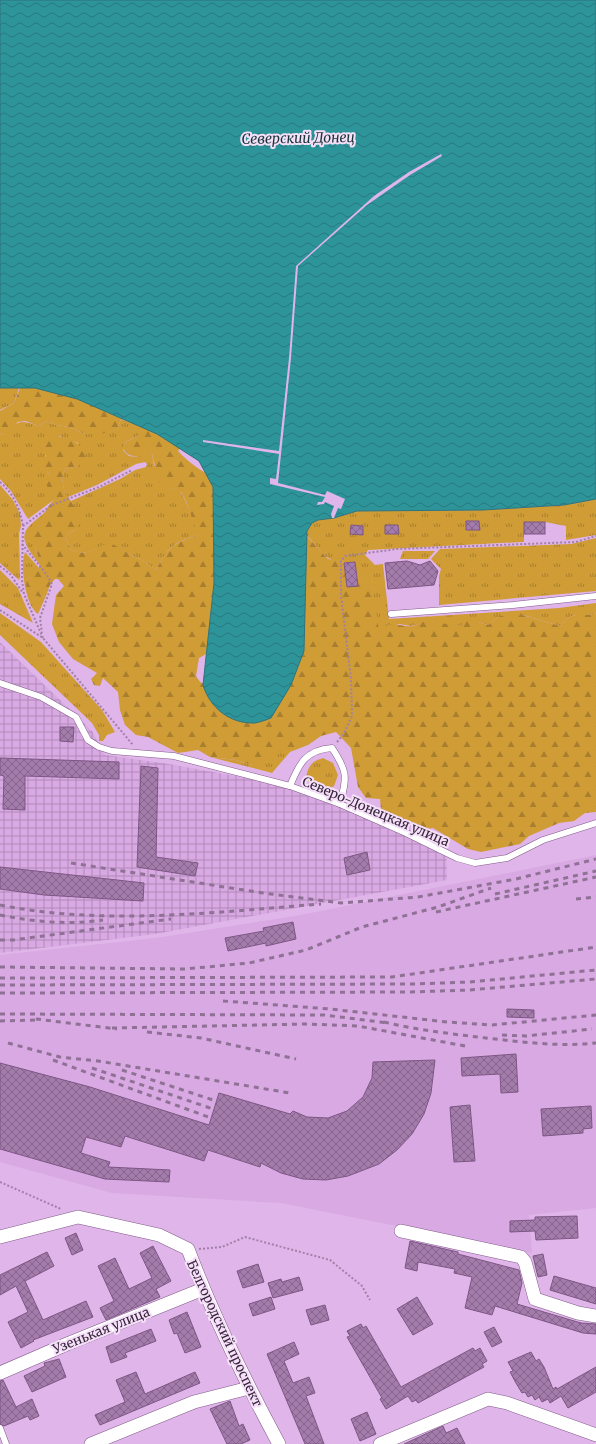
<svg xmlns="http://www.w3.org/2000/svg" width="596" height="1444" font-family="Merriweather,serif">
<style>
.built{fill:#d8a9e2}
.industrial{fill:url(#industrial-grid)}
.grass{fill:url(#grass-tufts)}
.forest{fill:url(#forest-firs)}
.water{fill:url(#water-waves);stroke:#30737d}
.pier{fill:#e0b5e9}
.building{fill:url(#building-cross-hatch);stroke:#7d5684}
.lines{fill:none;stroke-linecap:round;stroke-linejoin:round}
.service-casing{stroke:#825b8a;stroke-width:7}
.minor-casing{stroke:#825b8a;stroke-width:14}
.path{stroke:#a180a8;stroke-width:2;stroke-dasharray:2 2;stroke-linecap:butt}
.service{stroke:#fff;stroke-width:6}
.minor{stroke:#fff;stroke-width:13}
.rail{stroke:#8f7195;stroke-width:3;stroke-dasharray:5 5;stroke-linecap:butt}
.labels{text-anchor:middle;stroke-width:4;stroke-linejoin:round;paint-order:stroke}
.street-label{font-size:13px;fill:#36263a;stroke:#f5dff9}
.water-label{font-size:14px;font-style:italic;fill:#173537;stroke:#f5dff9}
</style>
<defs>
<pattern id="industrial-grid" width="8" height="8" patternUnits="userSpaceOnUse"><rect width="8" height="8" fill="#d8a9e2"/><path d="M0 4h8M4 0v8" fill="none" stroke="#b089b8"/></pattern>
<pattern id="grass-tufts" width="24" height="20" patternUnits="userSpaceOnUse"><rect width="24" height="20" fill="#cf9c36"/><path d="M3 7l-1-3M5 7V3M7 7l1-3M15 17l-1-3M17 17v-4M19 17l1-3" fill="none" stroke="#a97f2f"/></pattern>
<pattern id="forest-firs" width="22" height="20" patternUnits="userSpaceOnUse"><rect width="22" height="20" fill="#cf9c36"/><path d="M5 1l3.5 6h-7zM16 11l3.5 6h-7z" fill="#a97f2f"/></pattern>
<pattern id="water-waves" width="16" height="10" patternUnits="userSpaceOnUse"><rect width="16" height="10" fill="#2d949a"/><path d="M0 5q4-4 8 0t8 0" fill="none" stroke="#27797f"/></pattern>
<pattern id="building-cross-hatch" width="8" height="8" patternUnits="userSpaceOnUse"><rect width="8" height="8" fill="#a47cac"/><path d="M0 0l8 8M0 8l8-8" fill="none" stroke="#86658d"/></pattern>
</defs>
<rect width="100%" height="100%" fill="#e0b5e9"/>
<path class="built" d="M596 855V1208L529 1215 532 1253 281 1203 112 1193 0 1162V955L156 938 296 916Z"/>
<path class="industrial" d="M0 642 92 731 105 755 169 764 290 786 446 843 447 880 155 934 0 953Z"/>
<g class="grass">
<path d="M0 387 19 388 14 403 0 410Z"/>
<path d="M121 419 144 428C141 436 132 439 125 442L123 450 129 456 138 457 147 449 152 454 154 465 169 488 180 491C189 505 193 521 200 535 176 540 167 548 156 570 142 559 126 553 111 544 92 547 91 557 71 550L66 539 69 533 77 529 73 505 71 501 120 479 135 470 146 467 147 464 145 462 136 464 97 485 68 497 65 496 62 478 65 469 78 466V443L59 436 45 452 47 471 50 476 55 499 28 519 11 491 0 479V433L4 435C17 422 19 418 38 426L47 421 56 425 69 427 85 434 117 430Z"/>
<path d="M0 485 13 500 20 514 21 526 19 534 20 577 19 580 0 563Z"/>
<path d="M596 499V535L566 540V526L545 522 524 523V542H522L368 550 365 555 375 565 383 564 389 619 559 608 596 603V613C579 619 575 608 560 626L523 615 498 617 488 625 478 622 462 626 444 625 430 621 411 626 399 624 378 632 371 578 357 579 355 562C324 566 324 551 304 533L312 523 318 520 334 518 357 511 483 510 564 505Z"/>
<path d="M47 511C42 518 34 542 36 550 37 556 41 559 40 565 18 536 18 533 47 511Z"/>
<path d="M596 538V591L439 605V576L441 569 431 559 440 549 571 544Z"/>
<path d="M403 551H435L428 559H400Z"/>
<path d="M25 552 39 568 35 575 26 580 42 597 46 596 38 614C25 605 20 566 25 552Z"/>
<path d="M0 570 18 588 33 623 0 604Z"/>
<path d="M0 613 41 642 102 710 115 732 107 735 103 741H99V735L92 723 0 635Z"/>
<path d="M272 752H290L272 773 210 757 236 760 252 765Z"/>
<path d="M323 758 333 763 338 775 334 786 324 792 313 788 306 778C308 766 312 761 323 758Z"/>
</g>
<g class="forest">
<path d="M30 379 123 413 117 430 100 434H85L69 427 56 425 47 421 38 426 26 421 17 422 16 430 4 435 0 433V411L14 403 22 383Z"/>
<path d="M146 423 185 442 178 451C186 460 200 471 212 476L219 493 218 541 208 653 199 658 196 676 200 682 209 686 304 533 328 559 344 563 347 587 358 585 357 579 371 577 379 631C389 619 402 628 413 626 419 624 426 620 431 621 442 623 451 625 462 626L465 620 474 616 478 622 488 625 498 617 512 612 560 626C575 608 579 619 596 613V812L585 813 574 821 559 823 529 836 520 844 481 852 468 849 433 828C415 832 402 817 385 817L381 809 380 799 366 798 358 787 351 748 336 732 321 736 308 745 290 752H273L268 761 252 765 236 760 210 757 198 750 178 753 148 737 136 735 125 725 120 710 118 692 103 678 100 686 94 685 91 679 97 673 73 659 59 642 52 624 56 595 64 586 58 579H55L50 585 46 596 42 597 34 595 27 587 26 580C49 567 36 559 34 540 33 531 48 504 55 499L50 495 46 483 50 476 47 471 42 470 41 463 46 456 42 448 50 437C68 435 83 442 87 460L78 466 65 469 62 478 65 495H67C74 506 81 516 77 529L69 533 66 539 71 550C91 557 92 547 111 543 126 553 142 559 156 570 167 548 176 541 199 535 191 521 190 505 181 492L169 488 159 482 152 454 147 450 138 457 129 455 123 449 125 442C136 438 142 434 146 423Z"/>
</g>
<path class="water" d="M0 0H596V499L564 505 483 510 357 511 334 518 318 520 312 523 307 531 304 651 291 685 271 718C266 720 260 722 255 723 230 724 210 708 203 685L214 583 213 487 199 461 157 434 77 399 35 388H0Z"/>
<path class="pier" d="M441 154 442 156 410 175 367 205 298 266 291 358 278 483 325 495 327 491 345 499 341 509 338 508 334 518H332L331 514 334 506 325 502 324 504 317 505 318 502H322L325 497 270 484V478L276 479 279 454 203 442V440L279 451 289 358 296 266 374 196 409 172Z"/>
<g class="building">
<path d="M466 521H479L480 530H466Z"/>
<rect x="524" y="522" width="21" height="12"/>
<path d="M351 525 363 526V535L350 534Z"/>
<path d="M385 525H398L399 534H385Z"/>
<path d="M407 561 420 565 430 561 438 571 434 585 388 589 385 563Z"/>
<path d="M355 562 358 586 347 587 344 563Z"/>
<path d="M60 727H74L73 742 60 741Z"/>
<path d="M0 758 119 762V779L25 776V810L3 809 4 776 0 775Z"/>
<path d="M141 766 158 768 156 857 198 863 195 876 137 867Z"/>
<path d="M367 852 370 870 347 875 344 858Z"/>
<path d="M0 867 144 883 143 901 44 895 0 889Z"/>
<path d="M293 922 296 939 266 946V943L228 951 225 938 264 931 263 928Z"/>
<path d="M507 1009 534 1010V1018L507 1017Z"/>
<path d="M516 1054 518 1092 501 1093 500 1074 462 1076 461 1058Z"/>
<path d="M435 1060 431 1093 424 1114 412 1134 397 1150 379 1164 348 1176 326 1180 303 1179 281 1173 261 1163 260 1167 208 1150 204 1161 125 1136 121 1147 86 1137 81 1153 110 1162 108 1167 170 1170 169 1182 105 1179 0 1149V1063L90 1087 209 1125 219 1093 290 1114 293 1111 307 1117 328 1118 347 1111 363 1097 372 1078 373 1062Z"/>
<path d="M470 1105 475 1161 454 1162 450 1107Z"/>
<path d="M591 1106 592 1128 583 1129V1133L543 1136 541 1109Z"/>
<path d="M577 1216 578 1238 536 1240 535 1231 510 1232V1221L535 1220V1217Z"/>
<path d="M76 1233 83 1250 72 1255 65 1238Z"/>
<path d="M410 1241 458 1252V1254L519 1270 522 1283 517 1304 581 1323 596 1324V1334L583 1333 495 1306 492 1315 465 1308 472 1277 454 1273 455 1269 418 1262 417 1271 405 1268Z"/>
<path d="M153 1246 171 1281 156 1289 160 1297 106 1320 100 1308 114 1301 98 1266 115 1258 129 1289 152 1278 140 1253Z"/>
<path d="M47 1252 54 1266 25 1281 43 1320 86 1301 93 1317 33 1340 34 1341 21 1348 8 1322 28 1312 16 1286 0 1295V1275Z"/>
<path d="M543 1254 547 1275 538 1277 533 1256Z"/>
<path d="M258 1264 264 1282 243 1288 237 1271Z"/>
<path d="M554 1276 596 1288V1304L550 1290Z"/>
<path d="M299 1277 303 1290 273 1298 268 1283 281 1279 282 1282Z"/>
<path d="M271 1297 275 1309 253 1316 249 1304Z"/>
<path d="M417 1297 433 1324 413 1335 397 1309Z"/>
<path d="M325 1305 329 1320 311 1325 306 1310Z"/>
<path d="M187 1312 201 1347 185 1353 177 1333 174 1334 169 1320Z"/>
<path d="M361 1324 363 1328 366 1326 401 1387 473 1348 475 1351 480 1348 487 1361 482 1364 484 1367 418 1403 416 1400 412 1402 408 1396 386 1409 380 1399 382 1398 347 1337 350 1336 347 1331Z"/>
<path d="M494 1327 502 1342 492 1347 484 1332Z"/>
<path d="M151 1329 156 1341 125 1353 127 1357 111 1363 106 1347Z"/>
<path d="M294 1342 299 1354 284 1361 293 1383 309 1377 315 1393 306 1396 324 1444H305L267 1354Z"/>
<path d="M531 1352 536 1361 539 1359 544 1367 553 1389 556 1387 557 1389 596 1367V1392L568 1408 561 1396 550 1403 548 1399 542 1402 539 1397 535 1400 532 1395 528 1397 525 1392 522 1393 516 1383 510 1372 513 1371 508 1362Z"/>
<path d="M59 1359 66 1377 32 1392 24 1376 45 1366 44 1363Z"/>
<path d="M136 1372 145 1394 195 1372 200 1383 100 1425 95 1415 125 1402 116 1380Z"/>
<path d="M3 1380 16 1407 32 1399 39 1416 30 1420 28 1416 4 1426 0 1424V1381Z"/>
<path d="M230 1401 239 1426 243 1424 250 1440 241 1444H227L210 1409Z"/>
<path d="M367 1412 376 1434 360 1441 351 1419Z"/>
<path d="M443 1426 446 1433 457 1428 465 1444H404Z"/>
</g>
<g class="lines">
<defs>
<g id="service">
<path d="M391 614 513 605 596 596"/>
<path d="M0 683 41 697 76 717 88 740 99 747 112 751 174 756 290 786 340 804 406 833 457 858 475 863 507 858 543 840 596 823"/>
<path d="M290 786C299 764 305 750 332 748 348 772 347 777 340 804"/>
<path d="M0 1428 6 1444"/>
</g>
<g id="minor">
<path d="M401 1231 521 1257 525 1262 535 1299 578 1313 596 1316"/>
<path d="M0 1237 78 1217 159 1235 188 1249C213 1316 245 1381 279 1444"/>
<path d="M0 1373 67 1344 203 1289"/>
<path d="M91 1444 194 1402 249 1388"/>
<path d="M380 1444 488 1399 507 1403 596 1435"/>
</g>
</defs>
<use href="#service" class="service-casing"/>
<use href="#minor" class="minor-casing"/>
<g class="path">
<path d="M0 482C14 494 20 509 23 526"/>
<path d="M22 544 47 575 52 584 40 618 42 633"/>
<path d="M0 566 10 574 23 593"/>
<path d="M0 610 43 638 133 745"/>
<path d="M43 638 24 594 22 580 23 526 52 505 99 487 132 470"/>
<path d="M337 742 343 735 352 716 351 679 341 595V561L345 556 397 549 576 542 596 536"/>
<path d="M0 1182 61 1209"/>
<path d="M199 1249 222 1247 245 1237 330 1260 362 1286 370 1300"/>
</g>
<use href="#service" class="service"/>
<use href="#minor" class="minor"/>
<g class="rail">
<path d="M71 863 263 893 341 903 418 897 516 879 596 859"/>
<path d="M495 894 596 871"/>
<path d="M576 899 596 897"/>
<path d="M0 905C103 926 217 912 321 904"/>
<path d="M436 912 596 877"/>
<path d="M0 915C35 922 68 925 103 920"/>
<path d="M0 940H13L171 919"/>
<path d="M0 967 185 969 249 963 306 950 362 927 438 907 491 888"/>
<path d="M0 978 392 977 596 947"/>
<path d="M0 985 414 984 470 982 596 970"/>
<path d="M0 993 411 992 469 990 596 979"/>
<path d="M223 1001 330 1009 447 1022 492 1025 596 1015"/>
<path d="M0 1014 324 1015 388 1023"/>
<path d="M36 1019 117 1029"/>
<path d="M0 1021 38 1020"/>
<path d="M384 1022C417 1030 452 1034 486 1038 523 1042 559 1047 596 1043"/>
<path d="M112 1028 307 1024 358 1026 465 1046"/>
<path d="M147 1032 201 1038 296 1059"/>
<path d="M502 1035 526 1036 592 1029"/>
<path d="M8 1043 60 1057 98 1061 290 1093"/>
<path d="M53 1060 211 1118"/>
<path d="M92 1068 213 1109"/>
<path d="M122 1070 216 1101"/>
</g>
</g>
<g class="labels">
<g class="street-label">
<text transform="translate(376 811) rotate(23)" y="5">Северо-Донецкая улица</text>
<text transform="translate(101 1330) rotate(-22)" y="5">Узенькая улица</text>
<text transform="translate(225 1333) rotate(65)" y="5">Белгородский проспект</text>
</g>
<g class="water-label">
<text transform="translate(298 138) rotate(-1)" y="5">Северский Донец</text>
</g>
</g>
</svg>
